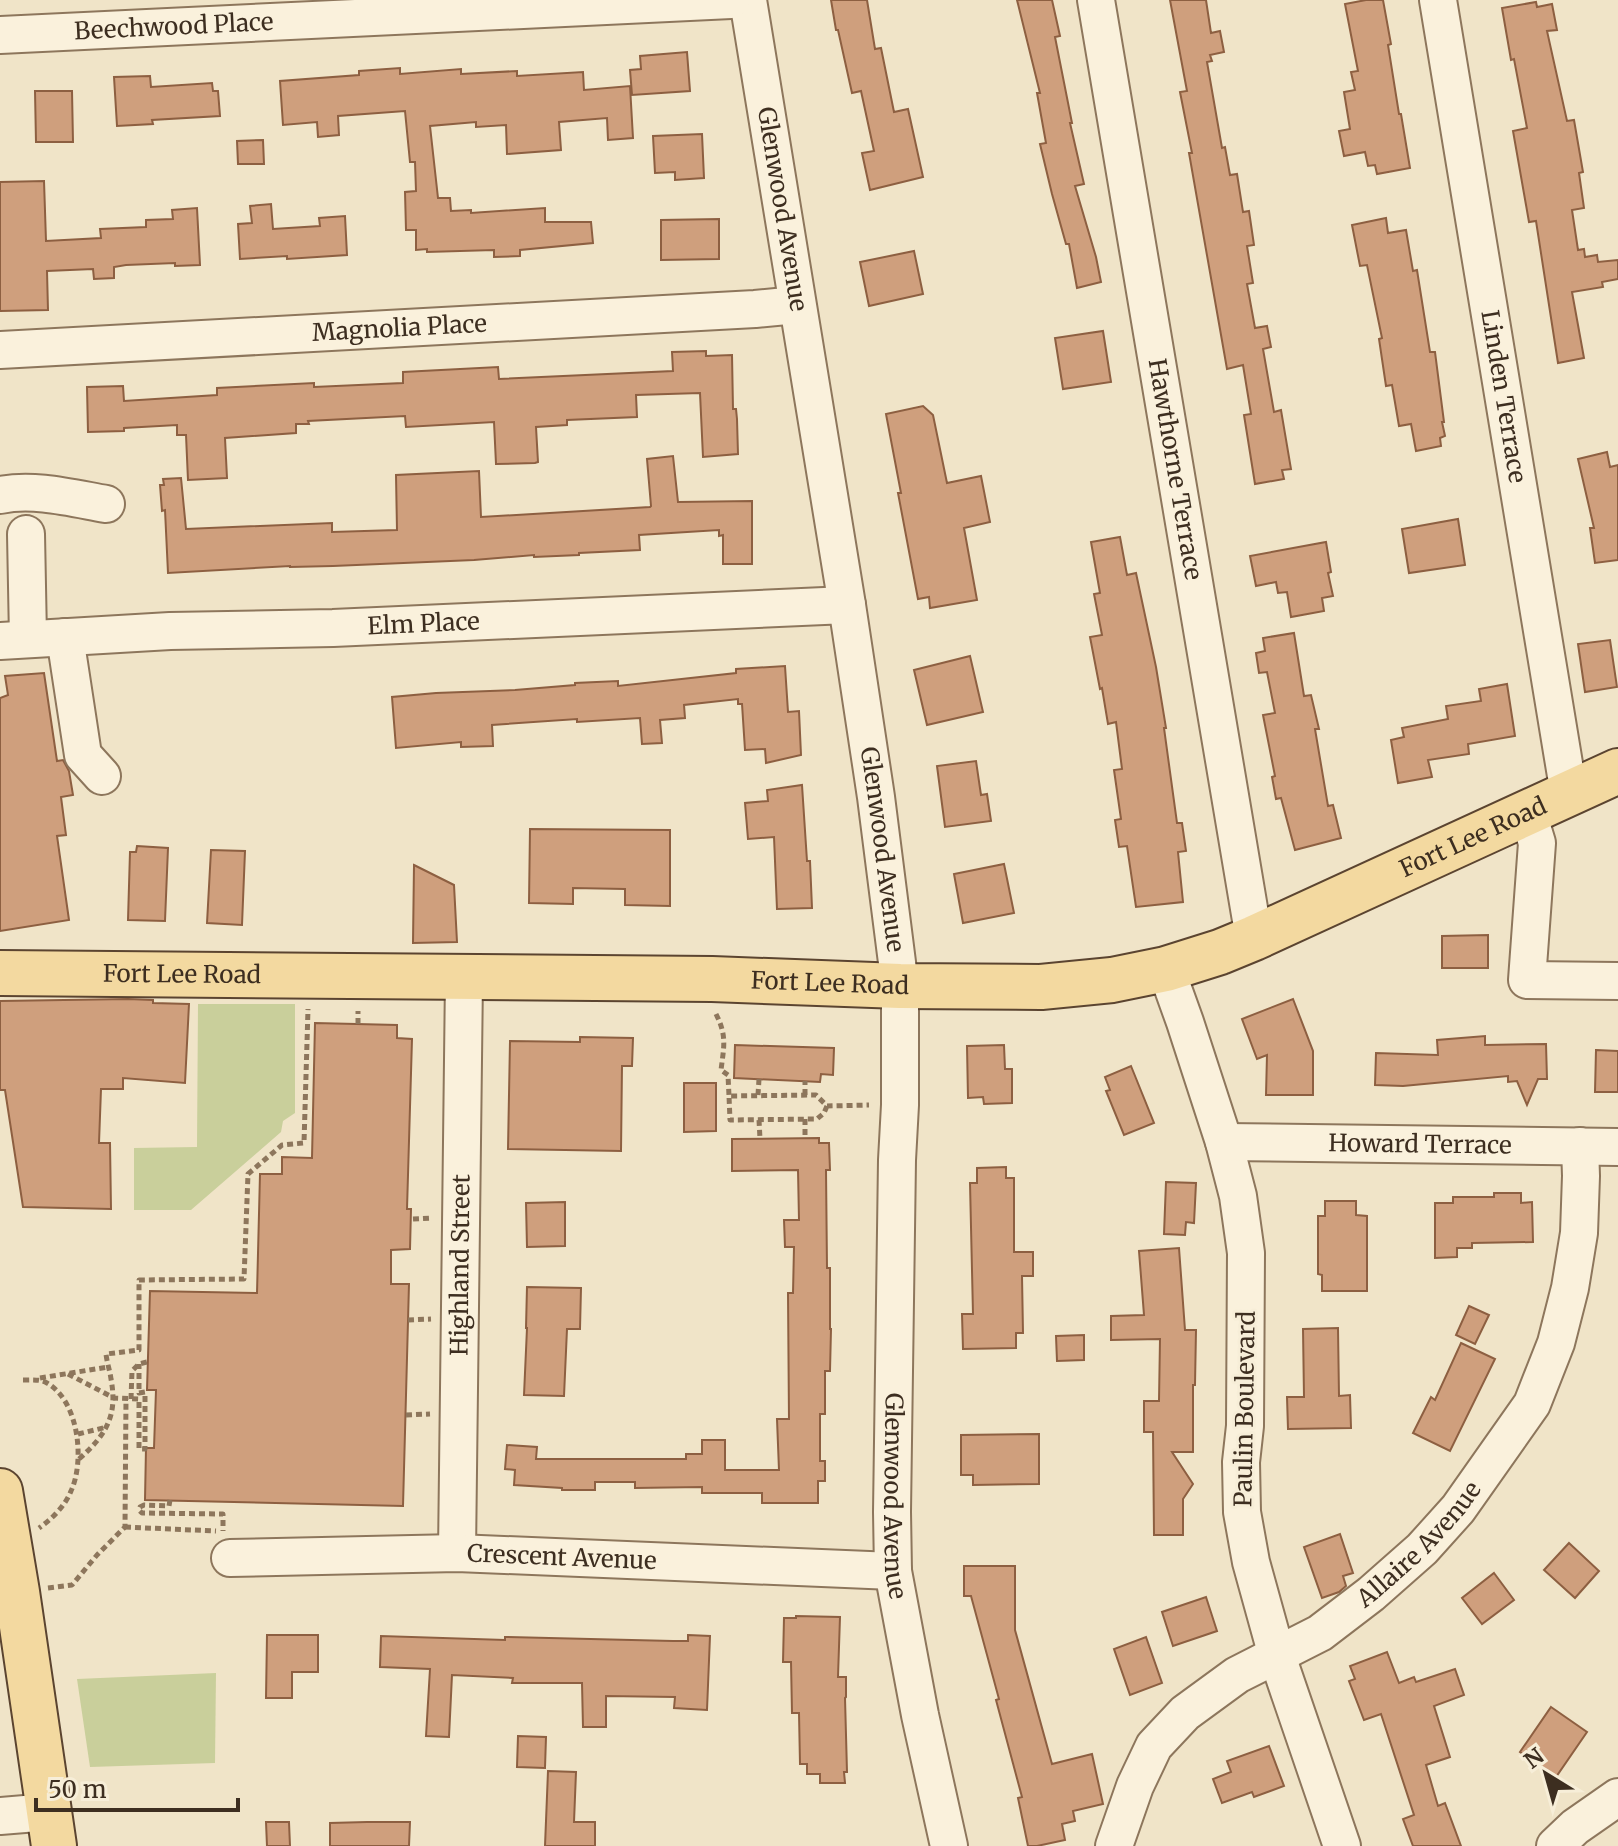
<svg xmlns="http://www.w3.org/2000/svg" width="1618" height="1846" font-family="Merriweather,serif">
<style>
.green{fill:#c9cf9b}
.building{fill:#cf9f7d;stroke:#8d5f41;stroke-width:2}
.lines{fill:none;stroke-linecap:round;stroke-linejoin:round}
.minor-casing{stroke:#8d765c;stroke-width:40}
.major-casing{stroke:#5b4430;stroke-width:48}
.path{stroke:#8d765c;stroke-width:5;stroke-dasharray:6 4;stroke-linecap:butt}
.minor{stroke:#faf1dc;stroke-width:36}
.major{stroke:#f3d9a0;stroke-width:44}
.labels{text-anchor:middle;stroke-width:6;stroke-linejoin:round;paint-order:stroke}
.street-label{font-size:24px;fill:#3d2e20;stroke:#f7eed8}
</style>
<rect width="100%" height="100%" fill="#f0e4c8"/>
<g class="green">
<path d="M198 1004H295V1113L283 1121 281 1132 191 1210H134V1148L197 1147Z"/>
<path d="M216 1673 215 1763 90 1767 77 1679Z"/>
</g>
<g class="building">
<path d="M831 0H867L875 49 881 48 894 112 908 109 923 177 870 190 862 153 874 151 861 91 852 93 838 30H836Z"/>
<path d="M1017 0H1052L1060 36 1055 37 1072 123H1070L1084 184 1075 186 1096 257 1101 282 1077 288 1069 244H1066L1052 194 1040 144 1046 143 1037 93H1040Z"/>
<path d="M1170 0H1206L1211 33 1220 31 1224 52 1210 55 1212 61 1207 62 1222 148 1225 147 1230 175 1237 174 1243 212 1249 211 1254 245 1247 246 1253 283 1247 284 1255 328 1267 326 1271 347 1263 349 1274 412 1281 410 1291 469 1282 470 1284 479 1255 484 1244 415 1251 414 1243 365 1227 369 1189 153H1192L1180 92 1187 91Z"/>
<path d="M1366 0H1383L1391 44 1388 45 1399 114H1401L1410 168 1377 174 1375 165 1368 166 1365 152 1344 156 1339 131 1350 129 1344 92 1355 90 1351 72 1358 71 1345 4Z"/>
<path d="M1536 2 1537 7 1552 4 1557 30 1547 31 1567 121 1574 120 1583 172 1579 173 1584 208 1572 210 1578 250 1584 249 1585 257 1597 255 1598 262 1618 260V279L1602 282 1603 287 1572 292 1584 358 1558 363 1536 221 1529 222 1513 131 1527 128 1514 59 1511 60 1502 8Z"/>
<path d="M687 52 690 91 632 95 630 70 641 69 640 56Z"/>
<path d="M400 68V74L461 69V74L517 71V76L583 72 584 90 630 86 633 138 608 140 607 118 559 122 561 150 507 154 506 125 476 127V122L430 126 438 198H450L451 211 471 210V213L545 208V222H591L593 243 520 250V256L494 257V250L427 252V249L416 250V230H406L405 192 416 191 415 162H410L405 111 338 116 339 135 318 137 317 122 283 125 280 81 359 75V71Z"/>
<path d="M150 76 151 87 212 83 213 91H218L220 116 152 120 153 124 117 126 114 77Z"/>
<path d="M35 91H72L73 142H36Z"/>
<path d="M702 134 704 178 675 180V172L655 173 653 136Z"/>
<path d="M263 140 264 164H238L237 141Z"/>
<path d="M44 181 46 241 101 238 100 229 146 227V220L173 219 172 210 197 208 200 265 175 266V263L126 265 114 267V278L94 279 93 269 47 271 48 310 0 311V182Z"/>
<path d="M271 204 273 229 320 226 319 218 345 216 347 255 287 259V256L240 259 238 224 252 223 250 206Z"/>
<path d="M1386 218 1388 233 1406 230 1413 271 1417 270 1430 352H1435L1444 422H1442L1445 436 1440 438 1441 446 1416 451 1411 424 1399 426 1392 385 1386 386 1379 339 1382 338 1367 265 1360 266 1352 225Z"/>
<path d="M719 219V259L661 260V220Z"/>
<path d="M914 251 923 294 869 306 860 262Z"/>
<path d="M1103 331 1111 382 1063 389 1055 338Z"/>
<path d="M706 351V356L732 355 733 409H736L737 419 738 454 703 457 700 393 636 395 637 417 567 420V425L536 427 538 462 535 463 496 464 494 422 406 427 405 416 308 421 309 424H296V433L225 438 227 478 188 480 186 435H177V425L124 428V431L88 432 87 387 123 386 124 401 217 395V388L314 383V387L403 383V372L498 367 499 379 673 371 672 352Z"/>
<path d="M923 406 933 415 947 483 981 476 990 522 964 528 977 600 930 608 929 597 918 599 898 493H901L886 414Z"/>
<path d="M1607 452 1610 467 1618 465V560L1595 563 1590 528H1594L1578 459Z"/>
<path d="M673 456 678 502 752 501V564H723V535L719 536V530L639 535 640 550 579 553V555L534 557V555L474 560 333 566 290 567V566L168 573 165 510 162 511 160 485H164L163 479 181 478 186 529 332 523V532L397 530 396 475 479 471 481 517 650 507 651 506 647 459Z"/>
<path d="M1458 519 1465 565 1409 573 1402 529Z"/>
<path d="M1120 537 1127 575 1136 573 1156 667 1166 728H1164L1177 823H1182L1186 851 1178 852 1183 902 1136 907 1127 846 1119 847 1115 820 1121 819 1114 770 1122 769 1116 722 1108 724 1102 688 1100 689 1090 637 1102 635 1094 594 1100 593 1091 542Z"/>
<path d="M1326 542 1331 572 1328 573 1333 596 1322 598 1324 611 1291 617 1287 592 1278 593 1276 582 1256 586 1250 556Z"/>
<path d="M1294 633 1304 696 1311 695 1319 729H1315L1328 806 1333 805 1341 838 1295 850 1281 798 1276 799 1272 777 1275 776 1263 715 1275 713 1267 672 1259 673 1256 653 1265 651 1263 638Z"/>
<path d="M1610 640 1617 687 1585 692 1578 644Z"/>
<path d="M970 656 983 712 927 725 914 670Z"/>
<path d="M785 666 788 712 799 711 801 755 766 763 765 749 745 750 742 704H738V699L684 705 685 718 660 720 662 743 642 744 640 718 577 722V719L492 725 493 746 461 747V742L396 748 392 697 436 693 515 690 575 685V683L618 681V686L736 673V669Z"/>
<path d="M44 673 57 761 63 760 69 771 73 795 61 797 66 835 57 836 69 920 0 931V698L8 695 5 676Z"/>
<path d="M1507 684 1515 736 1468 744 1469 754 1428 760 1432 777 1398 783 1391 740 1404 737 1402 728 1448 719 1446 706 1481 701 1479 689Z"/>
<path d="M976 761 981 795 987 794 991 821 945 827 937 766Z"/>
<path d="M802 785 807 861H810L812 908 777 909 774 837 748 839 745 803 768 801 767 790Z"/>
<path d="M530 829 670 830V906L625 905V889L573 888V904L529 903Z"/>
<path d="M137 846 168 848 165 921 128 920 130 852H136Z"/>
<path d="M211 850 245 851 242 925 207 923Z"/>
<path d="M1004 864 1014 913 963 923 954 874Z"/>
<path d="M414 865 454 885 457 942 413 943Z"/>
<path d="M1488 935V968H1442V936Z"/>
<path d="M128 999 153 1000V1003L189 1004 185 1083 123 1078V1089H101L99 1143H110L111 1209 23 1207 5 1090H0V1001Z"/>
<path d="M1293 999 1313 1051V1095H1266L1267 1055 1257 1059 1242 1019Z"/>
<path d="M315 1023 397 1025V1038L412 1039 407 1209H411L410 1249 391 1250V1284H409L403 1506 145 1500 146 1448H154L156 1390H147L150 1291 257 1293 260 1174H282V1157L312 1158Z"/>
<path d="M1485 1036V1045L1546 1044 1547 1079H1538L1527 1105 1517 1081 1508 1082V1076L1403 1086 1375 1085 1376 1053 1438 1055 1437 1040Z"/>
<path d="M580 1037 633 1038 632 1066H622L621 1151 508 1149 510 1041 580 1042Z"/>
<path d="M735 1045 834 1048 833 1075 821 1074 820 1082 734 1078Z"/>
<path d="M1004 1045 1005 1069H1012V1103L984 1104 983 1097 968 1098 967 1046Z"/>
<path d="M1596 1050 1618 1051V1092H1595Z"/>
<path d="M1131 1066 1154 1123 1124 1135 1106 1091 1110 1090 1105 1077Z"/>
<path d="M684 1083H716V1131L684 1132Z"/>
<path d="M819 1138V1143H829L830 1170H826L827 1268H830V1329H831L830 1371H825V1414H820V1461H825V1481H818V1503H762V1493H702V1487L635 1488V1482H595V1490H562V1488L514 1485 515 1470 505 1469 507 1445 537 1447 536 1459H686V1454H702V1440H725V1470H779L777 1419H789L788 1293H793L794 1247H785L784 1220H799L798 1170 732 1171V1139Z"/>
<path d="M1006 1167V1178H1014V1252H1033V1276H1022L1023 1333H1016V1348L963 1349 962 1314H973L970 1183H977V1168Z"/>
<path d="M1166 1182 1196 1183 1194 1223 1186 1222 1185 1235 1164 1234Z"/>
<path d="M1494 1193H1521V1203L1532 1202 1533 1242 1472 1243V1248H1457V1257L1435 1258V1203H1453V1197H1494Z"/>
<path d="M1325 1201H1356V1215L1367 1216V1291H1322V1275L1318 1274V1216H1325Z"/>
<path d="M565 1202V1246L527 1247 526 1203Z"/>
<path d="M1179 1248 1185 1330H1196L1195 1385H1193V1452H1172L1193 1484 1183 1499V1535H1154L1153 1432H1144V1401H1159L1160 1339 1111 1340V1316L1144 1315 1139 1251Z"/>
<path d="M527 1287 581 1288 580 1329H567L564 1396 524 1395 527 1328H526Z"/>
<path d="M1469 1306 1489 1315 1475 1344 1456 1335Z"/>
<path d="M1338 1328 1339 1396 1350 1395 1351 1428 1288 1429 1287 1397H1304L1303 1329Z"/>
<path d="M1084 1335V1360L1057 1361 1056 1336Z"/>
<path d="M1461 1343 1495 1359 1450 1451 1413 1433 1431 1397 1435 1400Z"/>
<path d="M1039 1434V1484L973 1485V1475H961V1435Z"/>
<path d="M1340 1534 1353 1573 1343 1576 1346 1586 1339 1592 1322 1598 1304 1547Z"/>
<path d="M1569 1543 1599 1571 1575 1598 1544 1570Z"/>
<path d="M964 1566H1015V1630L1052 1764 1092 1754 1103 1804 1073 1811 1075 1821 1062 1824 1065 1840 1037 1846H1028L1018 1798 1022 1797 996 1700 999 1699 971 1596H964Z"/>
<path d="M1494 1573 1514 1600 1482 1624 1462 1598Z"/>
<path d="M1206 1597 1217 1631 1173 1646 1162 1612Z"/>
<path d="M796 1616 840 1617 838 1677H846V1697L845 1698 847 1772H844L845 1783H820V1774H807V1764H800L799 1713H792L791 1662H783L784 1618H796Z"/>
<path d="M267 1635H318V1672H292V1698H266Z"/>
<path d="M688 1635 710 1636 707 1710 674 1708 675 1697 606 1696V1727H583L582 1683H512L513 1678 452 1675 449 1737 426 1736 430 1669 380 1667 381 1636 505 1640V1637L673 1641H688Z"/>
<path d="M1146 1637 1162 1683 1130 1695 1114 1649Z"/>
<path d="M1387 1652 1399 1683 1414 1677 1416 1682 1455 1669 1464 1695 1434 1706 1450 1757 1426 1765 1438 1806 1445 1803 1461 1846H1413L1403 1819 1414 1815 1381 1714 1364 1720 1349 1681 1355 1679 1350 1666Z"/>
<path d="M1551 1707 1587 1732 1556 1777 1520 1752Z"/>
<path d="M518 1736 546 1737 545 1768 517 1767Z"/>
<path d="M1269 1746 1284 1786 1254 1797 1252 1792 1222 1803 1213 1779 1231 1772 1227 1761Z"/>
<path d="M548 1771 576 1772 574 1822H595V1846H545Z"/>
<path d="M266 1822H289L290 1846H267Z"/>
<path d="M367 1822H410L409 1846H330V1823Z"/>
</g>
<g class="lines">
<defs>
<g id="minor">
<path id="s1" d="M748 0 847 605 876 797 900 986V1105L897 1160 892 1512 893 1571 920 1715 949 1846"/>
<path id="s2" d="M1096 0 1254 938"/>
<path id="s3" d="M1438 0 1569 794"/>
<path id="s4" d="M0 35 731 0"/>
<path id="s5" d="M0 350 755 309 797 305"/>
<path d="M0 495C34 488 72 498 106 504"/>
<path d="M26 534 28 638"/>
<path d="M65 637 83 755 102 776"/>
<path id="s6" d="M0 641 170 631 333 628 847 605"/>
<path d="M1528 813 1537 843 1527 980 1618 981"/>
<path d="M1166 969 1185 1022 1224 1142 1238 1196 1246 1253 1245 1426 1241 1462 1242 1512 1251 1562 1277 1656 1342 1846"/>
<path id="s7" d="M1224 1142 1618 1147"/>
<path id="s8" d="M457 1553 464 978"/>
<path id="s9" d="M230 1558 457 1553 893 1571"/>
<path d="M0 1816 49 1812"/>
<path id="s10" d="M1114 1846 1135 1786 1154 1746 1185 1713 1237 1675 1320 1633 1371 1594 1422 1549 1458 1509 1532 1404 1556 1343 1570 1288 1579 1233 1581 1176 1580 1146"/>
<path d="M1555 1846 1575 1827 1618 1797"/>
</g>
<g id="major">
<path id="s11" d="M0 973 712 979 900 986 1041 987 1112 980 1166 969 1220 952 1254 938 1618 771"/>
<path d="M0 1491 17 1592 54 1846"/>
</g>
</defs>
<use href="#minor" class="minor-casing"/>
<use href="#major" class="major-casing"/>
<g class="path">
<path d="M716 1014C727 1036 724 1046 721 1070L728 1075 729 1096"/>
<path d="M358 1024V1011"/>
<path d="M758 1095 759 1079"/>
<path d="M805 1095V1081"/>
<path d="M827 1106 824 1113 817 1119 730 1120 729 1096 816 1095 827 1106 869 1105"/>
<path d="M805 1119V1138"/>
<path d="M759 1120 760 1139"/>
<path d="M413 1219 432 1218"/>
<path d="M408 1320 431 1319"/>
<path d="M68 1374 114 1398 139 1399V1449H145V1392L139 1393V1364"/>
<path d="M40 1378 108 1367"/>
<path d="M23 1380C32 1380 40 1379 47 1383 79 1401 85 1461 71 1491 65 1506 52 1519 39 1528"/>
<path d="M131 1399 132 1371 139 1364 147 1362"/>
<path d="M406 1415 430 1414"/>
<path d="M78 1434 107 1427"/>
<path d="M79 1459C106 1435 118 1416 111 1379 110 1371 107 1363 106 1354L139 1350V1280L244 1279 248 1174 282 1145 304 1143 308 1009"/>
<path d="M170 1500 169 1506 144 1505 140 1507 139 1510 142 1513 223 1514V1531"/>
<path d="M125 1527 216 1531"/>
<path d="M48 1588 72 1585 97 1555 125 1527 126 1399"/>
</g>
<use href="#minor" class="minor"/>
<use href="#major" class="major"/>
</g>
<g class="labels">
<g class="street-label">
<text dy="8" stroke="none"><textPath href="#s4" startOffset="174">Beechwood Place</textPath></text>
<text dy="8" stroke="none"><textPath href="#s1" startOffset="212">Glenwood Avenue</textPath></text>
<text dy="8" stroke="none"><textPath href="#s5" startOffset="400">Magnolia Place</textPath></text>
<text dy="8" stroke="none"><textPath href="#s3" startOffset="402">Linden Terrace</textPath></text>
<text dy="8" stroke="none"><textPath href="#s2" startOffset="476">Hawthorne Terrace</textPath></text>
<text dy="8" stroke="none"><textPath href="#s6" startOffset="424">Elm Place</textPath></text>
<text dy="8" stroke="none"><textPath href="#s11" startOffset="1502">Fort Lee Road</textPath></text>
<text dy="8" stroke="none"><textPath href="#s1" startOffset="860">Glenwood Avenue</textPath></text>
<text dy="8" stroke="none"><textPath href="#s11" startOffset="182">Fort Lee Road</textPath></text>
<text dy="8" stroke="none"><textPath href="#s11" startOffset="830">Fort Lee Road</textPath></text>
<text dy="8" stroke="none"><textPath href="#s7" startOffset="196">Howard Terrace</textPath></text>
<text dy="8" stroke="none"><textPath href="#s8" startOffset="288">Highland Street</textPath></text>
<text transform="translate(1245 1409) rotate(-89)" y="8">Paulin Boulevard</text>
<text dy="8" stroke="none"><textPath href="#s1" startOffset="1508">Glenwood Avenue</textPath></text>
<text dy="8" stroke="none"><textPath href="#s10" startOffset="444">Allaire Avenue</textPath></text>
<text dy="8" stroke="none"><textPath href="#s9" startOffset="332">Crescent Avenue</textPath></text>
</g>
</g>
<g transform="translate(1546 1774) rotate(323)" stroke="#f7eed8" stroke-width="6" paint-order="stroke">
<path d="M0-6L14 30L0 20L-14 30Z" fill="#3d2e20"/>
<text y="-12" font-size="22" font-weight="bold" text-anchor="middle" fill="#3d2e20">N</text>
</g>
<path d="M36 1798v12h202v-12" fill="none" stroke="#3d2e20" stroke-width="4"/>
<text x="48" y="1798" font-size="24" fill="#3d2e20" stroke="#f7eed8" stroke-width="6" paint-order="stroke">50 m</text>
</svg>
